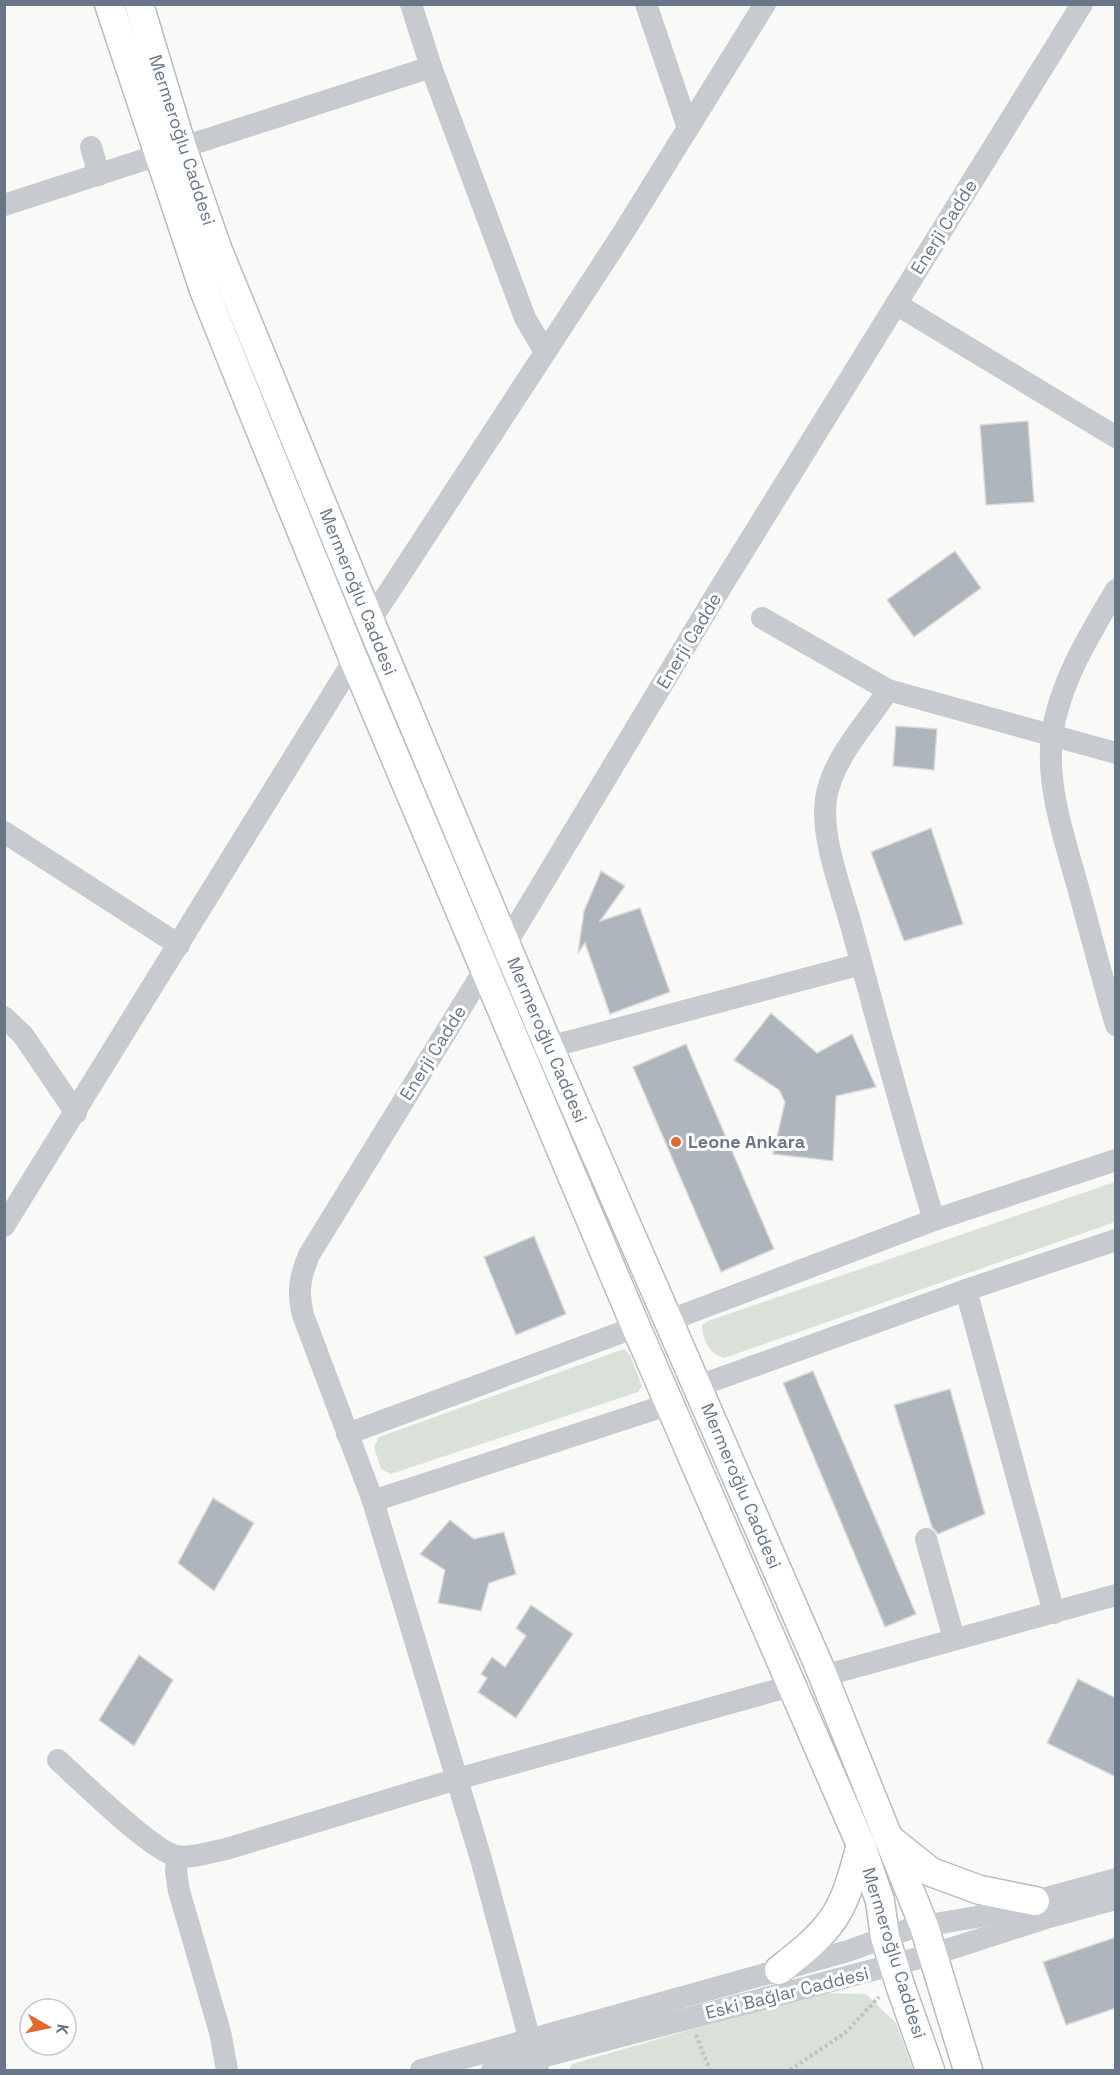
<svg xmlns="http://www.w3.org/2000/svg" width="1120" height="2075" font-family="'Space Grotesk',sans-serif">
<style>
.green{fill:#dae1d8}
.building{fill:#aeb5bc;stroke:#dbdbd9;stroke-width:1.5}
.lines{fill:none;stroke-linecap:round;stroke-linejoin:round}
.major-casing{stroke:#b8bcc0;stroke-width:31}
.path{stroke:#bfc1c4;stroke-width:4;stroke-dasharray:3 3;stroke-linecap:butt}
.minor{stroke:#c7cace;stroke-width:22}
.major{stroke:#fff;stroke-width:28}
.poi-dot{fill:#e3672e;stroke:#fff;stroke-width:2}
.labels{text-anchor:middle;stroke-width:6;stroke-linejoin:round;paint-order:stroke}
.street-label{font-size:18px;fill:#687788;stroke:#fff}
.poi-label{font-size:18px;font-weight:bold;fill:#687788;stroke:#fff;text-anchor:start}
</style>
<rect width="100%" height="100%" fill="#f9f9f7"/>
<g class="green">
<path d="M1115 1182V1222L724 1358C709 1354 703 1341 702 1325L708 1321Z"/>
<path d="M624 1349 630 1355 642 1386 638 1392 391 1474 381 1469 374 1447 379 1437Z"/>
<path d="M818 1993 866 1994 896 2023 913 2070H569L572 2064Z"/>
</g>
<g class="building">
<path d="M1028 421 1034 502 986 505 980 425Z"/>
<path d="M955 551 981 588 914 637 887 600Z"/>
<path d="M896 726 937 729 934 770 893 766Z"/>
<path d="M931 828 963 924 904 941 871 852Z"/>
<path d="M601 871 625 886 600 921 640 908 670 992 610 1014 585 943 578 953 584 911Z"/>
<path d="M771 1013 817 1053 852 1034 876 1087 836 1096 833 1161 773 1154 785 1102 779 1090 734 1060Z"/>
<path d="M686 1044 774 1249 721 1272 633 1067Z"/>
<path d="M534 1236 566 1314 516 1335 484 1257Z"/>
<path d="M813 1371 916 1614 885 1627 783 1383Z"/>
<path d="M950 1389 985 1514 938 1534 932 1527 894 1405Z"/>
<path d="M213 1498 254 1523 214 1591 178 1563Z"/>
<path d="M450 1520 474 1539 504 1532 516 1574 489 1583 481 1611 438 1603 445 1570 420 1554Z"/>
<path d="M531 1605 573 1634 516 1718 478 1692 487 1678 481 1674 492 1657 505 1667 526 1636 516 1628Z"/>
<path d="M139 1655 173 1680 134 1746 99 1720Z"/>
<path d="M1078 1679 1116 1698V1777L1047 1743Z"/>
<path d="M1116 1937V2008L1066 2025 1043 1962Z"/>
</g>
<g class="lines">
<defs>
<g id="major">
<path d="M109 4 204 290 253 412 354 660 636 1327 861 1845 880 1901 885 1937 900 1985 930 2070"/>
<path d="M139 4 182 147 217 248 370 621 549 1047 819 1666 924 1926 968 2070"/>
<path d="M891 1840 931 1872 980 1890 1035 1901"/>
<path d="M779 1970C798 1955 819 1939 833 1919 848 1897 854 1869 861 1845"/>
</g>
</defs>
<use href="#major" class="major-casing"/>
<g class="path">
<path d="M696 2035 710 2070"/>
<path d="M790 2070 845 2033 879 1997"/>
</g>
<g class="minor">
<path d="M411 4 431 67 525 318 545 352"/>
<path d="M646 4 688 128"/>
<path d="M91 147 99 175"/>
<path d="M4 205 431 67"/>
<path d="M896 304 1116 437"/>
<path d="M1116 590C1089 635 1059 684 1052 736 1046 785 1064 837 1077 884 1090 931 1102 978 1116 1025"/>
<path d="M762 618 888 690 1116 753"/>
<path d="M370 621 623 233 765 4"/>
<path d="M888 690C867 724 832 758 826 799 820 839 844 896 854 936 880 1031 905 1126 934 1220"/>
<path d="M4 832 179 945"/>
<path d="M4 1017 23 1035 76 1113"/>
<path d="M549 1047 861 964"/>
<path d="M4 1226 354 660"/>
<path d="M966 1290 1054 1613"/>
<path d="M670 1320 934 1220 1116 1160"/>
<path d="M698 1386 966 1290 1116 1240"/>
<path d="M347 1434 636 1327"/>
<path d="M373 1501 670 1404"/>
<path d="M926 1539 954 1639"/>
<path d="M823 1676 1116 1595"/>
<path d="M58 1760C81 1781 151 1850 176 1856 191 1859 211 1852 226 1849L457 1779 791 1686"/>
<path d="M177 1856 176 1872 179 1891 220 2032 227 2070"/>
<path d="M421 2070 848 1951 912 1928 976 1917 1116 1879"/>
<path d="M492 2070 934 1954 1046 1918 1116 1899"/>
<path d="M538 2070 481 1859 373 1501 303 1315C297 1291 300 1277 309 1255L486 967 506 944 716 595 1082 4"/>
</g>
<use href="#major" class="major"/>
</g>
<circle class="poi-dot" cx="676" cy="1142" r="6"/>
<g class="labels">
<g class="street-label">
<text transform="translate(182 140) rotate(72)" y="6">Mermeroğlu Caddesi</text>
<text transform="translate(944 227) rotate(-58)" y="6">Enerji Cadde</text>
<text transform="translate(358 592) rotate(68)" y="6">Mermeroğlu Caddesi</text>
<text transform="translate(689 641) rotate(-59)" y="6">Enerji Cadde</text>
<text transform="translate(547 1040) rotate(67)" y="6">Mermeroğlu Caddesi</text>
<text transform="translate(433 1053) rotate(-58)" y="6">Enerji Cadde</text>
<text transform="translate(741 1486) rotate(67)" y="6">Mermeroğlu Caddesi</text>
<text transform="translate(894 1953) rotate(73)" y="6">Mermeroğlu Caddesi</text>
<text transform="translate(787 1993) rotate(-14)" y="6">Eski Bağlar Caddesi</text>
</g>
<g class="poi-label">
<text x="688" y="1148">Leone Ankara</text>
</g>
</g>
<rect width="1120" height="2075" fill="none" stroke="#687788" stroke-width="12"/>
<g transform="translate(48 2027) rotate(99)"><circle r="28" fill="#ffffff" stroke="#c3c9cf" stroke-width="1.5"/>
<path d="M0-4.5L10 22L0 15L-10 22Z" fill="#e3672e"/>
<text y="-9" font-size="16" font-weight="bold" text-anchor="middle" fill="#687788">K</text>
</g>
</svg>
